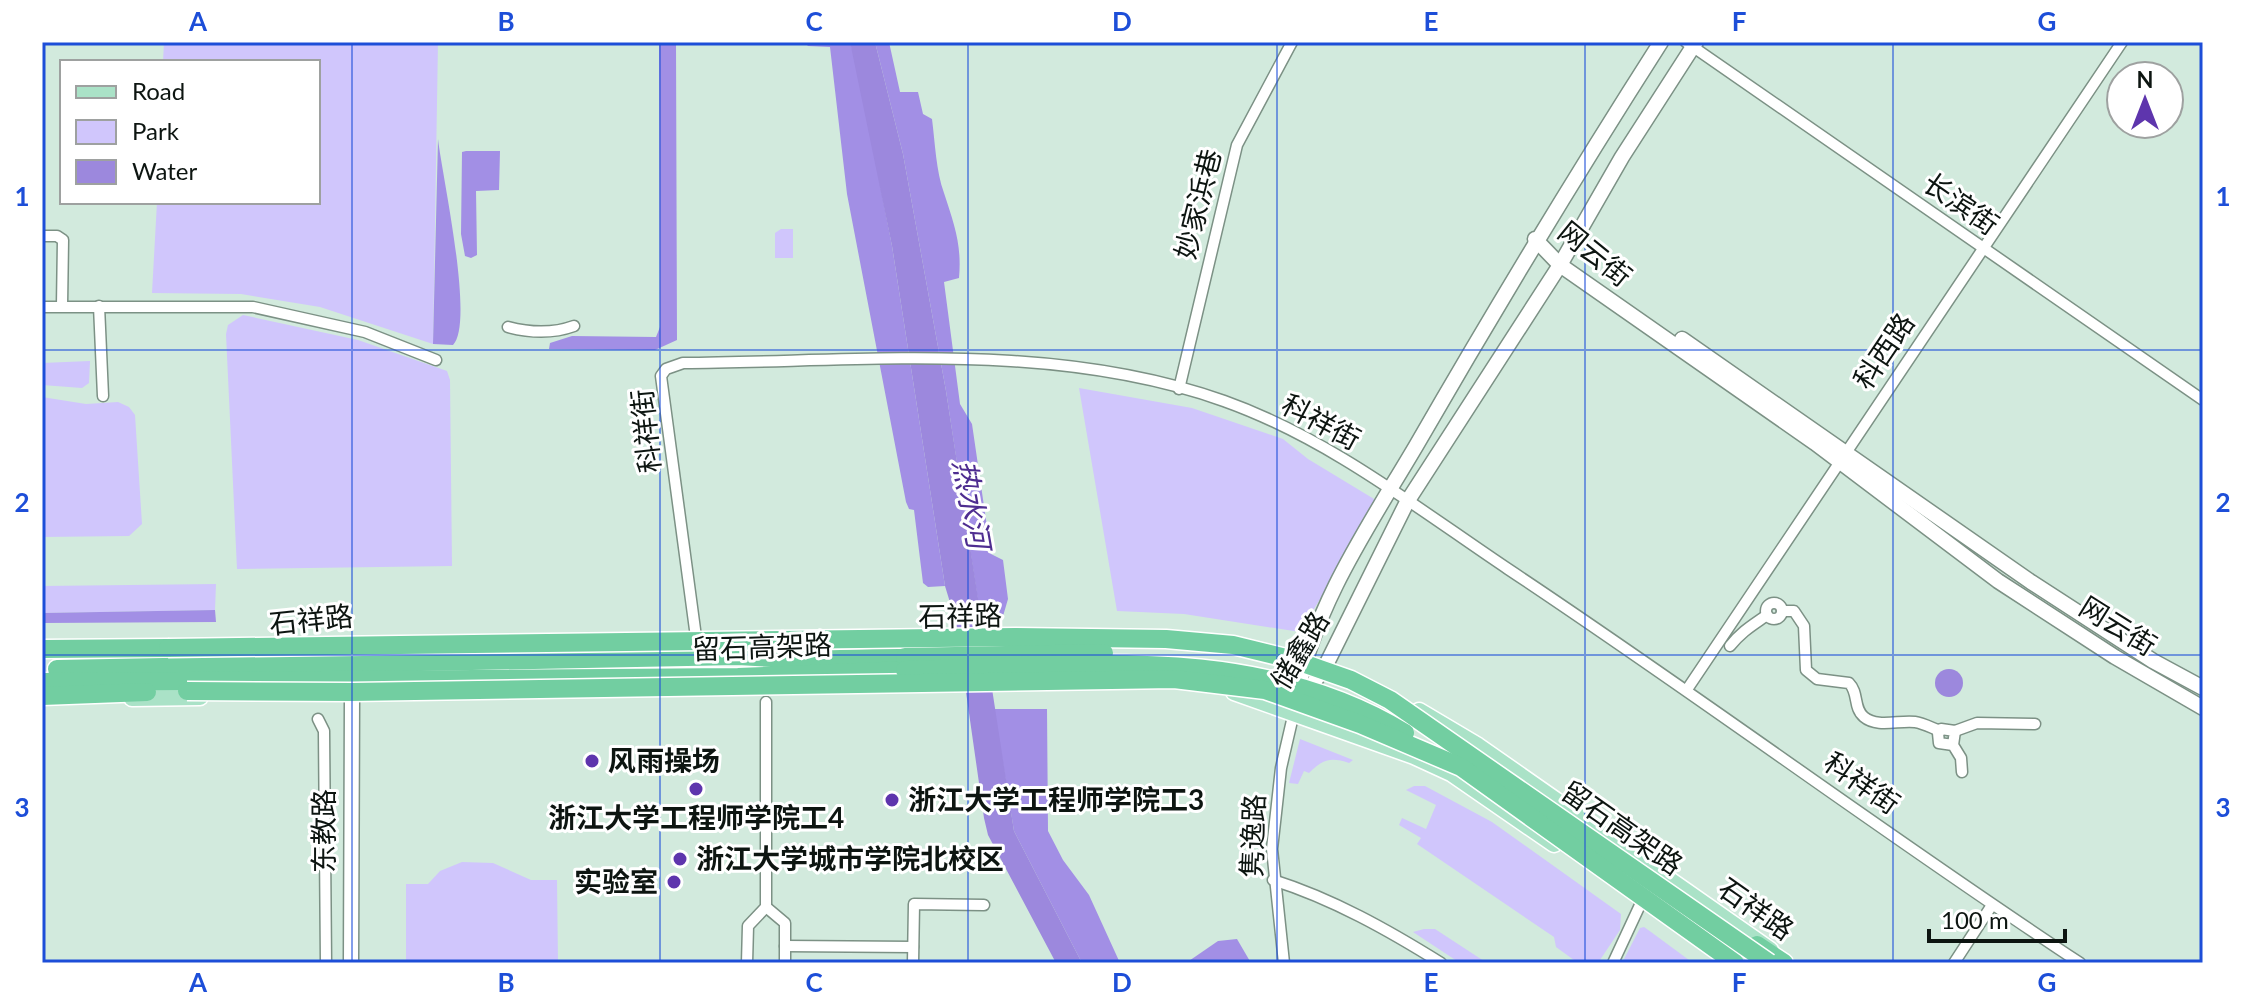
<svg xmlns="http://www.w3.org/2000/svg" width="2245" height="1005" font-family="Lato,'Noto Sans SC',sans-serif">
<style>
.green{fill:#d0c6fc}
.forest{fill:#a28fe5}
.water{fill:#9c88dd}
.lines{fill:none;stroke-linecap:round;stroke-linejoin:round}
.street-casing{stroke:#7c9185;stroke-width:13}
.secondary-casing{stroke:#7c9185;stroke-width:17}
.primary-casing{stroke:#fff;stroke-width:19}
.highway-casing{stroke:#fff;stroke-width:21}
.street{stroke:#fff;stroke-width:10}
.secondary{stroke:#fff;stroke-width:14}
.primary{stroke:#aae2c7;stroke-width:16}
.highway{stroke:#72cea1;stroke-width:18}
.highway-bridge-casing{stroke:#fff;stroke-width:21;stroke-linecap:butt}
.highway-bridge{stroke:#72cea1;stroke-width:18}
.grid{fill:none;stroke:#1d4ed8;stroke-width:2;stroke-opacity:0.55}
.poi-dot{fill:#5e35ad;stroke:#fff;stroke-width:3}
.labels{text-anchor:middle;stroke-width:6;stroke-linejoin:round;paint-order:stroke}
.street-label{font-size:28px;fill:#0d1511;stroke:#fff}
.poi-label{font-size:28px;font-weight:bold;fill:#0d1511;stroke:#fff;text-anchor:start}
.water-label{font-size:30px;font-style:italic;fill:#4e2d90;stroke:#fff}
.neatline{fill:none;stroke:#1d4ed8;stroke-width:3}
.grid-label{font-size:26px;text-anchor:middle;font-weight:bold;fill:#1d4ed8}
</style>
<rect width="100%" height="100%" fill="#d2eadd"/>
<g class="green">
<path d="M164 42H438L433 344 320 307 241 294 152 293 157 202H318V62H163Z"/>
<path d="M781 229H793V258H775V233Z"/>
<path d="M243 315 358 340 447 371 450 380 452 566 237 569 226 334 228 325Z"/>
<path d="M90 361 89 383 82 388 42 385V363Z"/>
<path d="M1079 388 1192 408 1283 439 1308 459 1379 502 1300 632 1184 614 1117 611Z"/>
<path d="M42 397 86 404 118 402 129 407 135 415 142 524 129 536 42 537Z"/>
<path d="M216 584 215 610 42 613V586Z"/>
<path d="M1300 739 1353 760 1349 763C1331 757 1323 759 1309 773L1304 771 1298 784 1289 783Z"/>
<path d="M1414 786H1425L1492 822 1621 914 1620 930 1598 963H1578L1556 947 1554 937 1417 844 1421 838 1399 825 1402 818 1426 829 1436 805 1406 790Z"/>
<path d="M462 862 493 863 531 880H557L558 963H406V884H428L440 871Z"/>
<path d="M1644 927 1651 932 1693 963H1622L1640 928Z"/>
<path d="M1424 929H1435L1487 963H1460L1413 932Z"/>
</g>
<g class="forest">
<path d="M659 42H676L677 340 655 350 549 349 550 343 572 336 656 337 660 327Z"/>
<path d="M804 42H850L857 66 892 246 945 586 928 587 923 583 914 510 909 509 906 502 847 194 830 47 808 46Z"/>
<path d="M875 42H889L900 92H918L923 114 932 119C935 142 936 171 944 193 954 224 962 244 959 278L944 282 960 404 972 424 991 554 1003 560 1008 599 1001 623 982 627 946 391 903 154Z"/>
<path d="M438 139C442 175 475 323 453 345L433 344Z"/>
<path d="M466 151H500L499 190 476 191 477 255 471 258 465 256 461 234 462 152Z"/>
<path d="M215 610 216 622 42 623V613Z"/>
<path d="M994 709H1047L1048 831 1063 860 1089 895 1120 963H1082L1014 831Z"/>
<path d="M1237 939 1251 963H1186L1218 941Z"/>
</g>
<g class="water">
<path d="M850 42H875L903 154 946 391 1014 831 1082 963H1056L988 835 984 818 956 622 945 586 892 246Z"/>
<circle cx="1949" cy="683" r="14"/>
</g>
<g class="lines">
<defs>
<g id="street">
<path d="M1686 42 2203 400"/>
<path d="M42 236H57L63 240 62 306"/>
<path d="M99 306 103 396"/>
<path d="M42 307H253L365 332 436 360"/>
<path d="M508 327C531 333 552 334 574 326"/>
<path d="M1179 389 1237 145 1292 42"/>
<circle cx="1774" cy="611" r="8"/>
<path d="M1782 611H1794L1804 626 1806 670 1817 679 1849 683C1859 693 1853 708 1864 717 1877 728 1899 720 1915 722 1923 723 1932 728 1940 731"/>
<path d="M696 637 661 376 666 369 683 363C862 362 1052 340 1224 401 1328 438 1417 508 1508 569 1701 697 1887 836 2080 963"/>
<path d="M1730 646C1742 631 1753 625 1767 615"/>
<path d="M1688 688 2122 42"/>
<path d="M318 719 324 731 326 963"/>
<path d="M1955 731 1977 723 2035 724"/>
<path d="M1953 745 1939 743 1938 733 1941 729 1955 731 1953 745 1961 758 1962 772"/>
<path d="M1273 880C1333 899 1388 930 1441 963"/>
<path d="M766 907 785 923V963"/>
<path d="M785 946 913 947"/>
<path d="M747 963 748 926 766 907V702"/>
<path d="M913 963 914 904 984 905"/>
<path d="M1284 963 1272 849 1281 768 1294 712"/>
<path d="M1613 963 1640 905"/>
<path d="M1954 963 1992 905"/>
</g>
<g id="secondary">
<path d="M1535 239 1560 265 1815 443 1998 581 2115 657 2203 708"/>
<path d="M1682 339 2031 582 2153 661 2203 688"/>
<path d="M1297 696C1314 605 1370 524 1416 446 1495 309 1576 175 1661 42"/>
<path d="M1303 698 1326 665 1407 502 1560 265 1622 157 1696 42"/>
<path d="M351 963 352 698"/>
</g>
<g id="primary">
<path d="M1234 692 1414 756 1451 773 1554 844"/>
<path d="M132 698 200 697"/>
<path d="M1419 711 1478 746 1770 950"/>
</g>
<g id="highway">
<path d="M42 649 168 648"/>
<path d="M57 669 738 656 808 660 905 657"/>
<path d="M42 682 738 677 905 670"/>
<path d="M42 696 147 692"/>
<path d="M1757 945 1784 963"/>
</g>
</defs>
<use href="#street" class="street-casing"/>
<use href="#secondary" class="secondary-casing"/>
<use href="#primary" class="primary-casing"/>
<use href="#highway" class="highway-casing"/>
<use href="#street" class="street"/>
<use href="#secondary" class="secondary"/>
<use href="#primary" class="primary"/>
<use href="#highway" class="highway"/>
<defs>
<g id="highway-bridge">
<path d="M168 648 1015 637 1166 639 1233 645 1294 660 1351 680 1390 700 1769 963"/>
<path d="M905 657 1104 653"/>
<path d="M905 670C1074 666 1254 641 1405 733"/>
<path d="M187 691 352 692 1174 679 1265 690 1360 724 1461 767 1735 963"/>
</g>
</defs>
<use href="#highway-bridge" class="highway-bridge-casing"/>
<use href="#highway-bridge" class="highway-bridge"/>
</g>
<path class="grid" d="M352 42V963M660 42V963M968 42V963M1277 42V963M1585 42V963M1893 42V963M42 350H2203M42 655H2203"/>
<g class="poi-dot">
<circle cx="592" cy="761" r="8"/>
<circle cx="696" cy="789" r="8"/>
<circle cx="892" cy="800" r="8"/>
<circle cx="680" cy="859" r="8"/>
<circle cx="674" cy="882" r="8"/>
</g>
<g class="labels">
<g class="street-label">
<text transform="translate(1198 204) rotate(-76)" y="10">妙家浜巷</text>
<text transform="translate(1961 204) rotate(35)" y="10">长滨街</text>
<text transform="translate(1595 254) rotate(39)" y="10">网云街</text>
<text transform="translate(1884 351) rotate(-56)" y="10">科西路</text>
<text transform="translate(1321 422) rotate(28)" y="10">科祥街</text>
<text transform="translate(646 431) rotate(-96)" y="10">科祥街</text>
<text transform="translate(960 616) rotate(-1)" y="10">石祥路</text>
<text transform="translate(311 620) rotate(-6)" y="10">石祥路</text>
<text transform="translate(2118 626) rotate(32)" y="10">网云街</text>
<text transform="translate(762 647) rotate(-2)" y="10">留石高架路</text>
<text transform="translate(1300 650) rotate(-59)" y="10">储鑫路</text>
<text transform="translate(1862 783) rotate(35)" y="10">科祥街</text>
<text transform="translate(1622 828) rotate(35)" y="10">留石高架路</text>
<text transform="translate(324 831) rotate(-90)" y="10">东教路</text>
<text transform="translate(1253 836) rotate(-88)" y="10">隽逸路</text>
<text transform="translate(1756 909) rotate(35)" y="10">石祥路</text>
</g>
<g class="poi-label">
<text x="608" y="771">风雨操场</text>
<text x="908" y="810">浙江大学工程师学院工3</text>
<text x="696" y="828" text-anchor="middle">浙江大学工程师学院工4</text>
<text x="696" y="869">浙江大学城市学院北校区</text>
<text x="658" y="892" text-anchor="end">实验室</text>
</g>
<g class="water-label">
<text transform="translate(971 504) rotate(80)" y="10">热水河</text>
</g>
</g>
<rect width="2245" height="1005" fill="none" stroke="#ffffff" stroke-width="88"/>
<rect x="60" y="60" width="260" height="144" fill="#ffffff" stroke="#9ea1a0" stroke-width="2"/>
<rect x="76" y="86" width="40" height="12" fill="#aae2c7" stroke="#9ea1a0" stroke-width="2"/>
<text x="132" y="100" font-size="24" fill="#0d1511">Road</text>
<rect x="76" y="120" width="40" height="24" fill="#d0c6fc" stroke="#9ea1a0" stroke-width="2"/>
<text x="132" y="140" font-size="24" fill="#0d1511">Park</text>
<rect x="76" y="160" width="40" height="24" fill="#9c88dd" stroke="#9ea1a0" stroke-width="2"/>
<text x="132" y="180" font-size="24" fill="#0d1511">Water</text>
<g transform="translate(2145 100)"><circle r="38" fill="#ffffff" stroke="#9ea1a0" stroke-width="2"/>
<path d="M0-6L14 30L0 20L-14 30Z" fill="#5e35ad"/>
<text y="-12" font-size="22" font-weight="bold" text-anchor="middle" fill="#0d1511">N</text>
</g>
<path d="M1929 929v12h136v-12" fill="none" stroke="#0d1511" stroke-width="4"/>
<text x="1941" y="929" font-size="24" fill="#0d1511" stroke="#ffffff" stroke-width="6" paint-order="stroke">100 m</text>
<rect x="44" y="44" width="2157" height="917" class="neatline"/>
<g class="grid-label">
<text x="198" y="31">A</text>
<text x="506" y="31">B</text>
<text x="814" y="31">C</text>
<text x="1122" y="31">D</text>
<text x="1431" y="31">E</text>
<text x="1739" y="31">F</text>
<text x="2047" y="31">G</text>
<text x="22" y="206">1</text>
<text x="2223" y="206">1</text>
<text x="22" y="512">2</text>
<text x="2223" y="512">2</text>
<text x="22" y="817">3</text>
<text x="2223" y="817">3</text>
<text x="198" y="992">A</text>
<text x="506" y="992">B</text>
<text x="814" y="992">C</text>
<text x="1122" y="992">D</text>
<text x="1431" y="992">E</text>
<text x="1739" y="992">F</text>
<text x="2047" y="992">G</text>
</g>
</svg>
